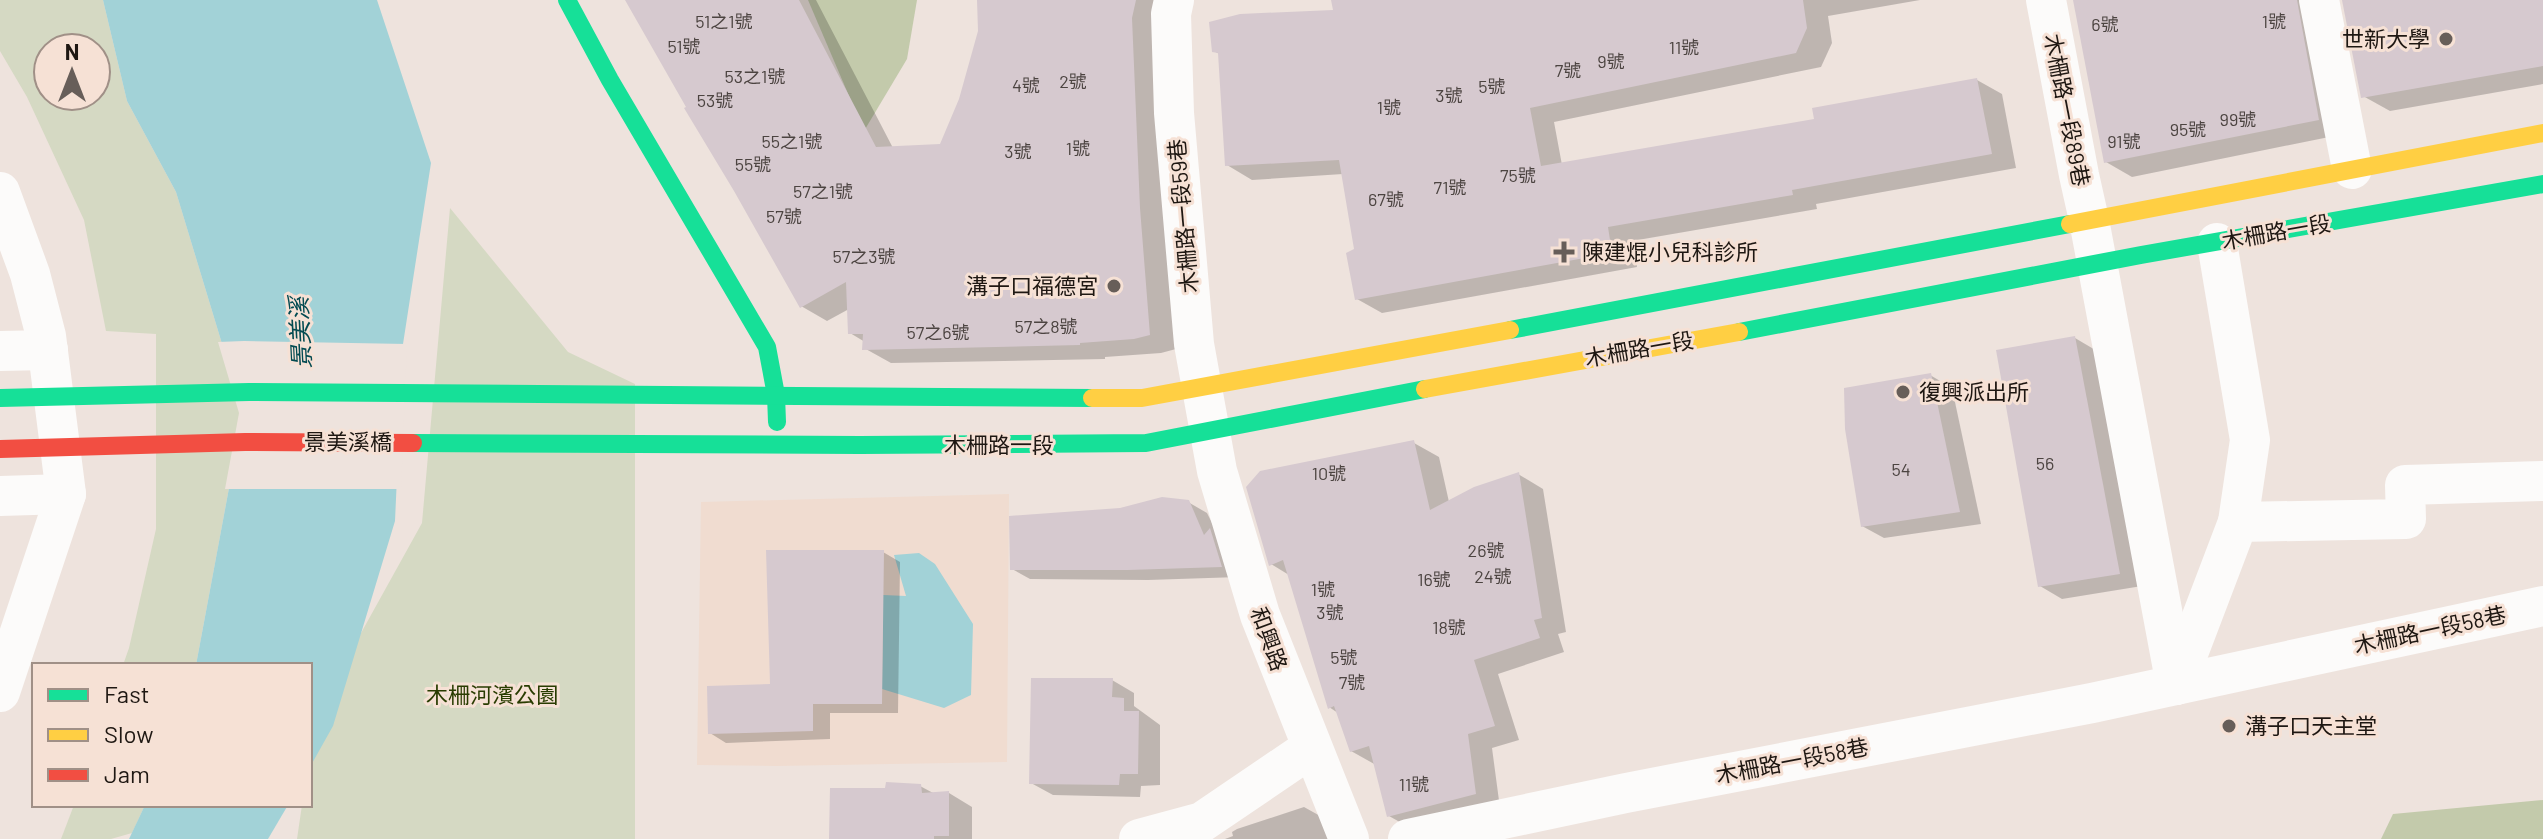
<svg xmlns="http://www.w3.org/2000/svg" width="2543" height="839" font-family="Barlow,'Noto Sans TC',sans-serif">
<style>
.built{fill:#f0dcd0}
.green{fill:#d5d9c3;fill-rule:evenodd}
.forest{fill:#c3caab}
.water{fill:#a2d2d7}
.pier{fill:#eee3dd}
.shadow{fill:#0003}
.building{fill:#d6c9cf}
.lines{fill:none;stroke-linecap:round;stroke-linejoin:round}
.street{stroke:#fcfbfa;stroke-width:40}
.fast{stroke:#16e098;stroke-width:18}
.slow{stroke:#ffcf43;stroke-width:18}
.jam{stroke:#f24e42;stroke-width:18}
.poi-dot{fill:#675e59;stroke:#f6e1d5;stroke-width:3}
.labels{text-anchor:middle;stroke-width:6;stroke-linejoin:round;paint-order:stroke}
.number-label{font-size:18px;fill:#4c4441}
.poi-label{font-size:22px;fill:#1e1712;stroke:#f6e1d5;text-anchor:start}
.street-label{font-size:22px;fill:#1e1712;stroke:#f6e1d5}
.park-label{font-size:22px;fill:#293c01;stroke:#f6e1d5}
.water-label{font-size:24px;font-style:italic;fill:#024a51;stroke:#f6e1d5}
</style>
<rect width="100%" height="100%" fill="#eee3dd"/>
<path class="built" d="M1009 494 1007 762 776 766 697 765 701 502Z"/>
<g class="green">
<path d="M0 0H103L127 101 176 192 243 413 196 665H123L129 648 156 529V334L106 331 84 220 27 97 0 51ZM48 48H96V96H48Z"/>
<path d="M450 208 568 352 635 384V839H297L302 805H310V750L315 716 422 523Z"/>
<path d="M74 805H145L132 833 111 839H61Z"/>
</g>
<g class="forest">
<path d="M808 0H917L907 59 864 131Z"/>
<path d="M2543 800V839H2381L2393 814Z"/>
</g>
<g class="water">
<path d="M103 0H377L431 163 403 344 395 521 333 726 310 767V665H196L243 413 176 192 127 101Z"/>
<path d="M919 553 935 564 973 624 971 695 944 708 882 689 883 595 906 596 894 555Z"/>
<path d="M145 805H288L268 839H129Z"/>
</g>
<path class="pier" d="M244 341 407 344 401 489H225L239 413 218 342Z"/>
<g class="shadow">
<path d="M627 0H816L893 148 941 145 961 99 980 32 979 0H1164L1176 349 1161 353 1105 357V359L891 363 864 348 865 342 850 333 849 309 827 321 801 306Z"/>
<path d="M1333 0H1920L1828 16 1832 43 1821 67 1554 122 1562 165 1816 121 1977 80 2002 94 2016 168 1816 204 1817 209 1632 241 1637 267 1382 313 1357 299V250L1343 174 1252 180 1227 165 1221 55 1214 51 1335 12Z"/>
<path d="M2075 0H2329L2344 134 2132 177 2106 162Z"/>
<path d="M2344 0H2543V84L2390 111 2363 96Z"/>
<path d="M2075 338 2097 351 2142 586 2062 599 2040 586Z"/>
<path d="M1930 375 1952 388 1981 524 1884 538 1862 526Z"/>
<path d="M1414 443 1439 457 1449 502 1518 474 1543 489 1566 632 1558 634 1564 652 1498 674 1519 740 1492 748 1500 808 1414 830 1389 816 1376 765 1351 751 1338 713 1329 707 1289 575 1271 564Z"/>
<path d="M1188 502 1207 513 1239 577 1148 580 1030 579 1012 569Z"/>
<path d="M883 552 900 562 898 713H830V739L726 743 710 733 772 686Z"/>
<path d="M1112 680 1134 693V706L1160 725V785L1141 786 1140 797 1053 795 1031 783Z"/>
<path d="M920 786 935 794 949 793 972 807V839H831L886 790Z"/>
<path d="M1304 807 1331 822 1337 839H1225L1233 836 1232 832 1237 829Z"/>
</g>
<g class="building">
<path d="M625 0H799L876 147 940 144 959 99 978 31 977 0H1136L1132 18 1140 208 1150 335 1134 339 1080 343V345L862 350 863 334H848L846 282 800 308 734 191 684 108 686 107Z"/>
<path d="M1331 0H1803L1807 28 1796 53 1530 108 1541 166 1814 119 1812 108 1977 78 1992 154 1792 190 1793 195 1608 227 1612 253 1355 300 1346 253 1354 249 1339 160 1225 166 1218 53 1212 52 1209 22 1240 14 1333 10Z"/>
<path d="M2073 0H2297L2319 120 2104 163Z"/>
<path d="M2342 0H2543V66L2361 98Z"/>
<path d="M2075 336 2120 574 2038 587 1996 350Z"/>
<path d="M1931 373 1960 512 1861 527 1845 429 1844 388Z"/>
<path d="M1414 440 1430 510 1474 487 1519 472 1542 618 1534 620 1540 638 1474 660 1495 726 1468 734 1476 794 1387 817 1369 746 1350 752 1334 706 1328 709 1283 560 1269 566 1246 487 1260 471Z"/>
<path d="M1162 497 1189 500 1204 535 1210 528 1222 567 1128 570H1010L1009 516 1120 508Z"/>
<path d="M766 550H884L882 704H813V731L708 734 707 686 770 684Z"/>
<path d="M1031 678H1113L1112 697 1124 698V711H1139L1138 774H1120L1119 785 1029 784Z"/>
<path d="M886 782 921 784 922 793 949 791V836H934V839H829L830 788H885Z"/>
</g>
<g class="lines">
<g class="street">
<path d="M1174 0 1171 14 1174 113 1194 344 1217 471 1260 615 1349 839"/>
<path d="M2046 0 2079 175 2089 220 2176 685"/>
<path d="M2319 0 2352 169"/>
<path d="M0 192 30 274 46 336 66 494 0 692"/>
<path d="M2217 243 2250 440 2238 522"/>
<path d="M0 351 48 350"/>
<path d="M0 496 66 494"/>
<path d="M2176 685 2238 522 2406 519 2405 485 2543 481"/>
<path d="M1139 839 1202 822 1311 748"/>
<path d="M1408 839 1626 793 2092 703 2543 606"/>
</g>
<g class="fast">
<path d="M567 0 610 80 767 347 776 395 777 422"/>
<path d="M1510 330 2070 224"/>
<path d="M1739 332 2141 255 2543 184"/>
<path d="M0 398 249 392 1092 398"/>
<path d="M413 443 860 445 1146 443 1425 389"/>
</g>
<g class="slow">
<path d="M2070 224 2543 133"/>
<path d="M1425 389 1739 332"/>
<path d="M1092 398H1142L1510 330"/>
</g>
<path class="jam" d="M0 449 245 442 413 443"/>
</g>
<g class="poi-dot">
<circle cx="2446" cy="39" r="8"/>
<path d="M1560 240h8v8h8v8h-8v8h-8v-8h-8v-8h8z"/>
<circle cx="1114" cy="286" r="8"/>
<circle cx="1903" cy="392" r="8"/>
<circle cx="2229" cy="726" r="8"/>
</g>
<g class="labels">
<g class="number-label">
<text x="724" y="28">51之1號</text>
<text x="2274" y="28">1號</text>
<text x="2105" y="31">6號</text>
<text x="684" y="53">51號</text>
<text x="1684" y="54">11號</text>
<text x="1611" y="68">9號</text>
<text x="1568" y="77">7號</text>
<text x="755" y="83">53之1號</text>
<text x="1073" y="88">2號</text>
<text x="1026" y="92">4號</text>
<text x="1492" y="93">5號</text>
<text x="1449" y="102">3號</text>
<text x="715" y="107">53號</text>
<text x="1389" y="114">1號</text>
<text x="2238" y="126">99號</text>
<text x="2188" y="136">95號</text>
<text x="792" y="148">55之1號</text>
<text x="2124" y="148">91號</text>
<text x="1078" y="155">1號</text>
<text x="1018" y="158">3號</text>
<text x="753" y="171">55號</text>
<text x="1518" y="182">75號</text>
<text x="1450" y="194">71號</text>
<text x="823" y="198">57之1號</text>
<text x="1386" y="206">67號</text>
<text x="784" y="223">57號</text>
<text x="864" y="263">57之3號</text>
<text x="1046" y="333">57之8號</text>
<text x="938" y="339">57之6號</text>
<text x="2045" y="470">56</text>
<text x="1901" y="476">54</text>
<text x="1329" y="480">10號</text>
<text x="1486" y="557">26號</text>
<text x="1493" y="583">24號</text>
<text x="1434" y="586">16號</text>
<text x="1323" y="596">1號</text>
<text x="1330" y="619">3號</text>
<text x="1449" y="634">18號</text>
<text x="1344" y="664">5號</text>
<text x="1352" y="689">7號</text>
<text x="1414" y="791">11號</text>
</g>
<g class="poi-label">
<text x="2430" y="47" text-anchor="end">世新大學</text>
<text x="1582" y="260">陳建焜小兒科診所</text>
<text x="1098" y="294" text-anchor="end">溝子口福德宮</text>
<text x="1919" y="400">復興派出所</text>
<text x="2245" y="734">溝子口天主堂</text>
</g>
<g class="street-label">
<text transform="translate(2067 110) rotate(79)" y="8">木柵路一段89巷</text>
<text transform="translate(1183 216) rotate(-95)" y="8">木柵路一段59巷</text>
<text transform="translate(2276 232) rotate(-10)" y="8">木柵路一段</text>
<text transform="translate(1639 349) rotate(-10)" y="8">木柵路一段</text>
<text x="348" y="450">景美溪橋</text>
<text x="999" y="453">木柵路一段</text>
<text transform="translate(2430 630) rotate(-12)" y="8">木柵路一段58巷</text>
<text transform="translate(1269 639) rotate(70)" y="8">和興路</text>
<text transform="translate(1792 761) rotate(-11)" y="8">木柵路一段58巷</text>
</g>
<g class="park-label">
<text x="492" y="703">木柵河濱公園</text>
</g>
<g class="water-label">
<text transform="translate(301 333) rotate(-93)" y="8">景美溪</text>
</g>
</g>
<rect x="32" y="663" width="280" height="144" fill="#f6e1d5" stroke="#a09087" stroke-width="2"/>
<rect x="48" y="689" width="40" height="12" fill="#16e098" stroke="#a09087" stroke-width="2"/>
<text x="104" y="703" font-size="24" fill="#1e1712">Fast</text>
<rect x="48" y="729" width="40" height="12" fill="#ffcf43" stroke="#a09087" stroke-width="2"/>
<text x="104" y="743" font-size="24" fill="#1e1712">Slow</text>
<rect x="48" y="769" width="40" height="12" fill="#f24e42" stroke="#a09087" stroke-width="2"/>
<text x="104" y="783" font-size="24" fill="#1e1712">Jam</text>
<g transform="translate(72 72)"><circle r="38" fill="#f6e1d5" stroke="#a09087" stroke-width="2"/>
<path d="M0-6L14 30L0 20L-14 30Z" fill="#675e59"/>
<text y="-12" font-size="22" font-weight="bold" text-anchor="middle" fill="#1e1712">N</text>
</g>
</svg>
